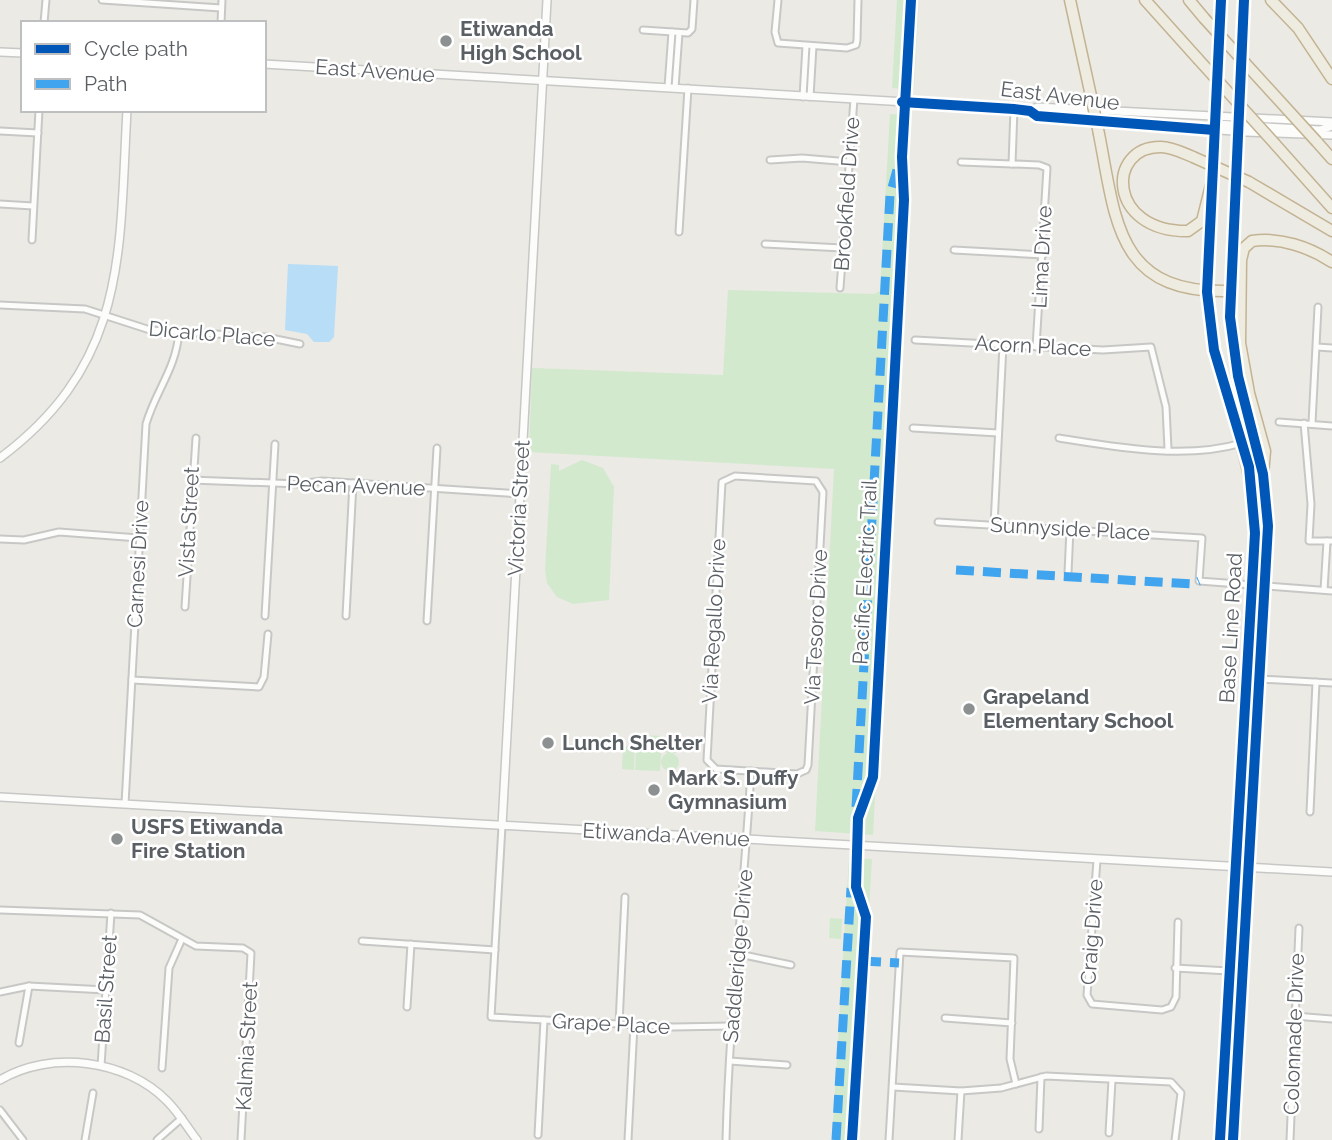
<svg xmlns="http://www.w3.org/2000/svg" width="1332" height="1140" font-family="Raleway,sans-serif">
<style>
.green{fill:#d2e9ce}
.water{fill:#b7ddf7}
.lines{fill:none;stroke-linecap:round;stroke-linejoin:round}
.street-casing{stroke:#c7c7c6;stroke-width:9}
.secondary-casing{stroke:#c7c7c6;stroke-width:10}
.primary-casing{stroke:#d4cbb1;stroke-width:11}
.highway-casing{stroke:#c3b392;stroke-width:13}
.street{stroke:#fcfcfb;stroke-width:5}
.secondary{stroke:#fcfcfb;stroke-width:7}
.primary{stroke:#f2f0e7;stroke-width:8}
.highway{stroke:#eeebe0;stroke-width:10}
.highway-bridge-casing{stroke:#c3b392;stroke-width:13;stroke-linecap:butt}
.highway-bridge{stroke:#eeebe0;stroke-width:10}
.quiet{stroke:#40a5ee;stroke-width:9;stroke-dasharray:18 9;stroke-linecap:butt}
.cycleway-casing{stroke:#fff;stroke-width:15}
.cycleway{stroke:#0057b8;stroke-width:10}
.poi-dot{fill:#8d9091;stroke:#fff;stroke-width:2.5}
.labels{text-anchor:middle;stroke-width:5;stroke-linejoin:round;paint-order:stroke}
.poi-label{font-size:21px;font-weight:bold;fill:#5a5f64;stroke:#fff;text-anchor:start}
.street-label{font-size:21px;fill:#5a5f64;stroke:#fff}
</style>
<rect width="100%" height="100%" fill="#ebeae5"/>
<g class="green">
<path d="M897 0H919L914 90 892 88Z"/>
<path d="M890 114 911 115 873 835 815 831 834 469 529 452 532 368 723 375 728 290 874 294 880 291Z"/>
<path d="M582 460 603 468 614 487 609 600 573 604 557 597 547 583 545 570 551 464 559 465V471Z"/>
<path d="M637 735 662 736 660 771 635 770Z"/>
<circle cx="671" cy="745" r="9"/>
<path d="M623 746 635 747 634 770 622 769Z"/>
<circle cx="670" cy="762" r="9"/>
<path d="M849 858 872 859 855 1140H832Z"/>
<path d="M830 918 842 919 841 939 829 938Z"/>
</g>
<path class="water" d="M288 264 338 266 334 337 329 342H314L307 334 285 330Z"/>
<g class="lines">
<defs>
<g id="street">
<path d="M102 0 221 8"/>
<path d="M778 0 775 32 778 43 847 48 856 45 857 40 858 0"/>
<path d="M44 23 46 0"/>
<path d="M221 23 222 0"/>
<path d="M643 30 688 33 692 29 694 0"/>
<path d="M668 87 672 32"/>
<path d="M675 88 679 33"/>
<path d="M803 97 806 46"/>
<path d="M810 97 813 46"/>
<path d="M0 131 38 133"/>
<path d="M770 160 802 158 850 162"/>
<path d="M961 162 1039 165 1047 168 1036 347"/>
<path d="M1012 164 1014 109"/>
<path d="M0 204 33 206"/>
<path d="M679 232 688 88"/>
<path d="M32 240 39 110"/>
<path d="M765 244 842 248"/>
<path d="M954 250 1043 255"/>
<path d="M840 288 854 99"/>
<path d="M0 305 85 309 150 330 266 337 300 344"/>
<path d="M915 340 1103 350 1151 347 1166 407 1168 449"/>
<path d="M1317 347 1332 348"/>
<path d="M1279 422 1332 426"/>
<path d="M1304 423 1311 504 1309 541H1332"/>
<path d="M1312 423 1318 307"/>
<path d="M913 428 998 433"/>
<path d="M1059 438C1117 447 1185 460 1242 443"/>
<path d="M735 476 816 481 823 492 808 765 806 770 797 774 716 769 707 760 722 482Z"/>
<path d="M191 480 299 484 322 481 520 494"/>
<path d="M938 522 1202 538 1199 581 1332 591"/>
<path d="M994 525 1003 345"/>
<path d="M0 539 24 540 59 532 139 538"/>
<path d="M1068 573 1070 529"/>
<path d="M1324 590 1327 541"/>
<path d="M185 607 196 438"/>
<path d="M265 616 275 444"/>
<path d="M346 616 353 483"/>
<path d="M427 621 437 448"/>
<path d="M1260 679 1332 683"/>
<path d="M132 680 259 687 264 677 268 634"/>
<path d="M125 804 146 424C156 390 176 369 179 332"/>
<path d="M1310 812 1316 682"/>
<path d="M502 826 491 1017 673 1027 731 1026"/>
<path d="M1097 860 1087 995 1092 1004 1162 1010 1171 1007 1176 997 1178 922"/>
<path d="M0 910 140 915 196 946 243 948 251 953 241 1140"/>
<path d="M362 941 495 950"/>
<path d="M739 954 791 965"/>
<path d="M1175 968 1229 971"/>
<path d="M0 992 29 986 106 990"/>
<path d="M407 1007 411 944"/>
<path d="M1294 1016 1332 1019"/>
<path d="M945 1018 1012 1023"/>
<path d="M619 1024 625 897"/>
<path d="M19 1043 29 986"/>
<path d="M730 1061 787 1065"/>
<path d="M101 1066 111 913"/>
<path d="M162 1068 169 968 181 941"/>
<path d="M893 1087 961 1091 1001 1088 1046 1076 1171 1082 1181 1093 1175 1140"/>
<path d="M0 1110 23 1140"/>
<path d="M1039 1129 1041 1077"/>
<path d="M1109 1133 1112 1080"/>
<path d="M538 1135 544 1020"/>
<path d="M85 1140 93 1093"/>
<path d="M157 1140 182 1118"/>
<path d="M628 1140 634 1025"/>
<path d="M726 1140C729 1017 744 894 751 771"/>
<path d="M889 1140 900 952 1014 958 1010 1059 1016 1084"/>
<path d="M958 1140 961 1091"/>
<path d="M1290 1140 1299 928"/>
</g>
<g id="secondary">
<path d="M0 52 23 53"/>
<path d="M264 64 974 106 1030 111 1037 116 1246 132 1332 135"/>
<path d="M1030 111 1037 107 1332 122"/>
<path d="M1215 124 1320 130 1332 126"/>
<path d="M0 458C128 362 119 254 127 110"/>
<path d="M0 797 1332 872"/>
<path d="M502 826 547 0"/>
<path d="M0 1080C50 1050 126 1059 167 1101 179 1113 187 1127 197 1140"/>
</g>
<g id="primary">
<path d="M1211 189 1221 0"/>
<path d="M1210 202C1208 251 1203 301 1214 351 1229 415 1252 464 1255 533L1220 1140"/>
<path d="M1233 1140 1268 526 1263 474 1238 376 1230 317 1244 0"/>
</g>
<g id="highway">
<path d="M1070 0 1091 96"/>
<path d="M1145 0 1198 59"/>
<path d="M1189 0 1204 18"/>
<path d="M1271 0 1298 28 1332 79"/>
<path d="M1099 134C1116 222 1117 294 1229 291"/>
<path d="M1317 142 1332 159"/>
<path d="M1275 144 1332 208"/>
<path d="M1193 157C1183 153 1172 147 1161 147 1106 146 1107 232 1188 231L1202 221 1211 185"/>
<path d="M1249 182 1332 231"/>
<path d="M1263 474 1265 451 1249 393 1240 343 1241 260 1244 248 1252 241C1280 237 1309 247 1332 262"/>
</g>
</defs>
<use href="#street" class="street-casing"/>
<use href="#secondary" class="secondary-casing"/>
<use href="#primary" class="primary-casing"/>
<use href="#highway" class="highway-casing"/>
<use href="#street" class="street"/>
<use href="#secondary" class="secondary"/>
<use href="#primary" class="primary"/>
<use href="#highway" class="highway"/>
<defs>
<g id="highway-bridge">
<path d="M1204 18 1317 142"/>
<path d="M1198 59 1275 144"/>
<path d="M1091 96 1099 134"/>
<path d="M1193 157 1249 182"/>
</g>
</defs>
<use href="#highway-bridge" class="highway-bridge-casing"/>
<use href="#highway-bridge" class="highway-bridge"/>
<g class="quiet">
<path d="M956 570 1192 584 1199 581"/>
<path d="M856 807 890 195 898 166"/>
<path d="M863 961 899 963"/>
<path d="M836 1140 851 888"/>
</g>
<defs>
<g id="cycleway">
<path d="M902 102 1014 109 1030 111 1037 116 1214 130"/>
<path d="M852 1140 866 917 856 887 858 818 873 777 904 200 902 157 911 0"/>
<path d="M1220 1140 1255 533 1249 467 1214 350 1207 292 1221 0"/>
<path d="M1233 1140 1268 526 1263 474 1238 376 1230 317 1244 0"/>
</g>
</defs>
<use href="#cycleway" class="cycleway-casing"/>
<use href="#cycleway" class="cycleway"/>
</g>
<g class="poi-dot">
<circle cx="446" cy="41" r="7"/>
<circle cx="969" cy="709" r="7"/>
<circle cx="548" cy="743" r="7"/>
<circle cx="654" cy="790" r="7"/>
<circle cx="117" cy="839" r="7"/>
</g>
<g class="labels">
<g class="poi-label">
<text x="460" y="36">Etiwanda<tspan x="460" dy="24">High School</tspan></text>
<text x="983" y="704">Grapeland<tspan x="983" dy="24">Elementary School</tspan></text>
<text x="562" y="750">Lunch Shelter</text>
<text x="668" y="785">Mark S. Duffy<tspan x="668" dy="24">Gymnasium</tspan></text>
<text x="131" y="834">USFS Etiwanda<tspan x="131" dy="24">Fire Station</tspan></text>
</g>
<g class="street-label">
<text transform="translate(375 71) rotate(4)" y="7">East Avenue</text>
<text transform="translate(1060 96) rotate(7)" y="7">East Avenue</text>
<text transform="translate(847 194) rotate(-86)" y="7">Brookfield Drive</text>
<text transform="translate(1042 257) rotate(-87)" y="7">Lima Drive</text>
<text transform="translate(212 334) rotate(5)" y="7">Dicarlo Place</text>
<text transform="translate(1033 346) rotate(3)" y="7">Acorn Place</text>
<text transform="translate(356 486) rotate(2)" y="7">Pecan Avenue</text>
<text transform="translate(519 508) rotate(-87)" y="7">Victoria Street</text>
<text transform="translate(189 522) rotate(-87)" y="7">Vista Street</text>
<text transform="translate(1070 529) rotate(3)" y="7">Sunnyside Place</text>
<text transform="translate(138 564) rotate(-87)" y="7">Carnesi Drive</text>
<text transform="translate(865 572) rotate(-87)" y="7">Pacific Electric Trail</text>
<text transform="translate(714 621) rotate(-87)" y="7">Via Regallo Drive</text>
<text transform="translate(816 627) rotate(-87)" y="7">Via Tesoro Drive</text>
<text transform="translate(1231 628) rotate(-87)" y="7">Base Line Road</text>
<text transform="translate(666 835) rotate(3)" y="7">Etiwanda Avenue</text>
<text transform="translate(1092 932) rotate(-86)" y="7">Craig Drive</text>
<text transform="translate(738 956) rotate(-85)" y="7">Saddleridge Drive</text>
<text transform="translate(106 989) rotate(-86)" y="7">Basil Street</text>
<text transform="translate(611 1024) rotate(3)" y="7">Grape Place</text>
<text transform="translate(1294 1034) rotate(-88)" y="7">Colonnade Drive</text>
<text transform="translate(247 1046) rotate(-87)" y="7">Kalmia Street</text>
</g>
</g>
<rect x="21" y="21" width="245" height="91" fill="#ffffff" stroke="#bdbfc1" stroke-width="2"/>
<rect x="35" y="44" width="35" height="10" fill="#0057b8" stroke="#bdbfc1" stroke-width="2"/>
<text x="84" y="56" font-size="21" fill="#5a5f64">Cycle path</text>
<rect x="35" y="79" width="35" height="10" fill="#40a5ee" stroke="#bdbfc1" stroke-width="2"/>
<text x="84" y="91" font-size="21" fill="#5a5f64">Path</text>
</svg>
